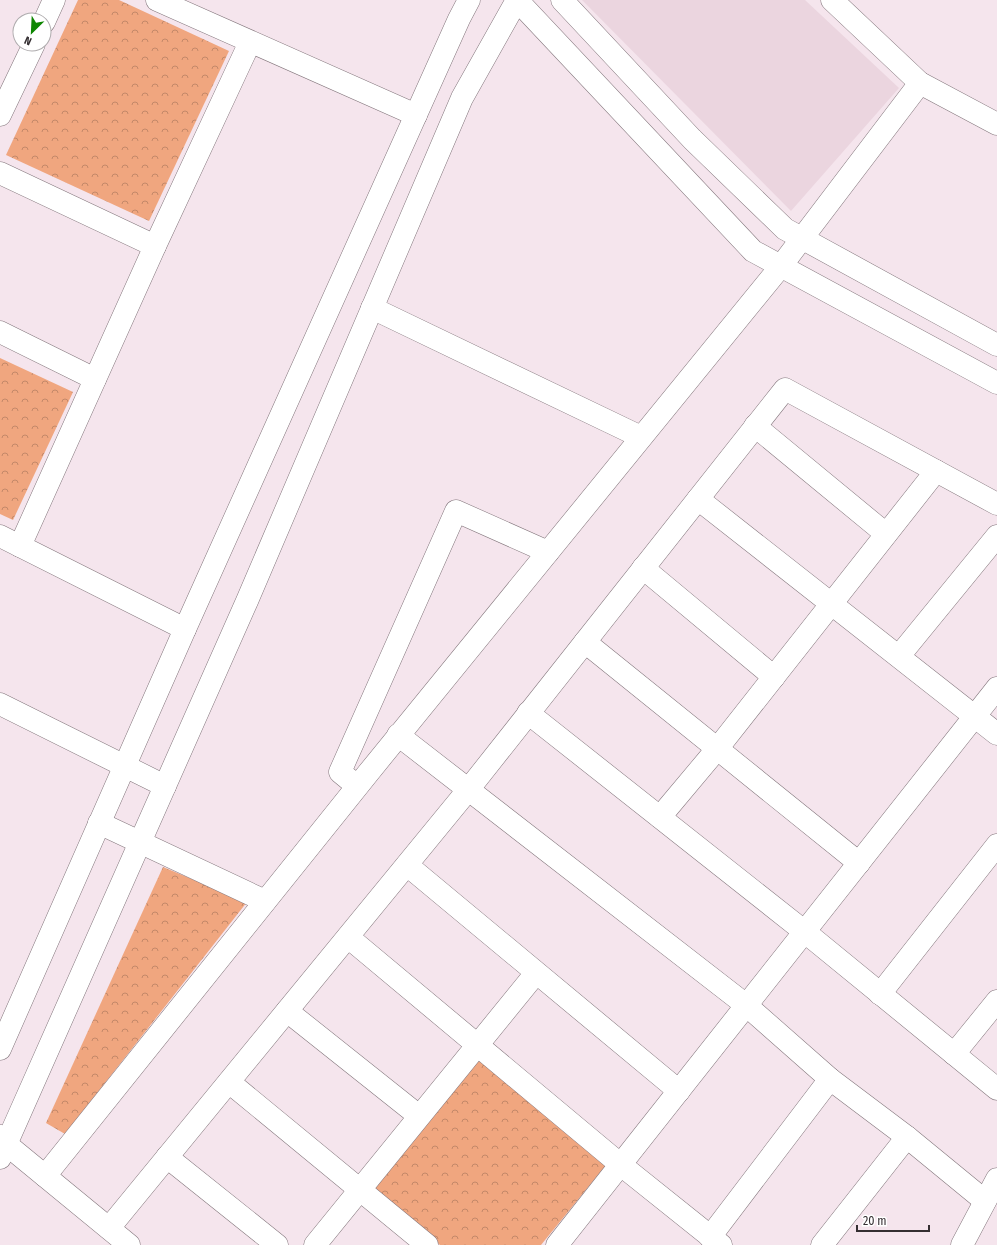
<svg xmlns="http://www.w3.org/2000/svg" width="997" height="1245" font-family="'Fira Sans Condensed',sans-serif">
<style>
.built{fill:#ebd5df}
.forest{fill:url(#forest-crowns)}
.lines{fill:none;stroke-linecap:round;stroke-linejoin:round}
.minor-casing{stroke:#83767c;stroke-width:23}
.minor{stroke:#fff;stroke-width:22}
</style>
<defs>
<pattern id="forest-crowns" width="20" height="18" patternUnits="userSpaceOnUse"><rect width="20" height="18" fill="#f0a67f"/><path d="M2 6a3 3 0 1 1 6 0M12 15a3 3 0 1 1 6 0" fill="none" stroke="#c38869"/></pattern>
</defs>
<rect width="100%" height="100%" fill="#f5e5ed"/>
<path class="built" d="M582 0H805L899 88 791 211Z"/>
<g class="forest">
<path d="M78 0H119L229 51 149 221 6 155Z"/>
<path d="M0 358 73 392 13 520 0 514Z"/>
<path d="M163 867 247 902 65 1134 46 1123Z"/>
<path d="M478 1059 607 1164 541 1245H440L372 1188Z"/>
</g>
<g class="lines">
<defs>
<g id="minor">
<path d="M157 0 416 115"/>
<path d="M562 0 692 139 785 229 997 345"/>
<path d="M832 0 920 83 997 124"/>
<path d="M44 22 54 0"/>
<path d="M0 115 34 44"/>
<path d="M0 173 155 246"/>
<path d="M372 308 641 437"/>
<path d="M0 332 95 379"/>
<path d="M755 426 886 534"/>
<path d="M698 499 997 734"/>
<path d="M0 536 185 629"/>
<path d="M20 546 155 246 250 42"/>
<path d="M643 568 774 677"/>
<path d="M585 642 859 863"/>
<path d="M899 656 997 536"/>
<path d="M0 704 165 786"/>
<path d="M528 713 805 932 997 1089"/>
<path d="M398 735 746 1005 830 1079 907 1137 985 1201"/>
<path d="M357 786 340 772 456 511 548 552"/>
<path d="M660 817 717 749 936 471"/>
<path d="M99 823 265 901"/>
<path d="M407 865 679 1091"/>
<path d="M348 937 621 1165 721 1245"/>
<path d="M880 994 997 845"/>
<path d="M287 1011 419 1116"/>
<path d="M0 1049 185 629 459 19 469 0"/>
<path d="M954 1054 997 1001"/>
<path d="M229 1082 427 1245"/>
<path d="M0 1136 6 1144 129 1245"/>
<path d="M167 1157 277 1245"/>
<path d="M0 1158 247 601 462 98 517 0 753 251 997 383"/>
<path d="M45 1176 369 772 781 266 920 83"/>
<path d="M109 1228 468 790 785 389 997 504"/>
<path d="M710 1237 830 1079"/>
<path d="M315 1245 536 973"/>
<path d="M557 1245 997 688"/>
<path d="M822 1245 907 1137"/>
<path d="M962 1245 997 1179"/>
</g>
</defs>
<use href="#minor" class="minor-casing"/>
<use href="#minor" class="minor"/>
</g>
<g transform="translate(32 32) rotate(204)"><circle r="19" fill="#ffffff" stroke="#aeabad"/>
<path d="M0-3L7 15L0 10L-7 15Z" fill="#0e8602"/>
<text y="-6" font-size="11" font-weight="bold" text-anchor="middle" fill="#342e31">N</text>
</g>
<path d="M857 1225v6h72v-6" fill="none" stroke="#342e31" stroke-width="2"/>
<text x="863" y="1225" font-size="12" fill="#342e31" stroke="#ffffff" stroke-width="3" paint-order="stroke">20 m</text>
</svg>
